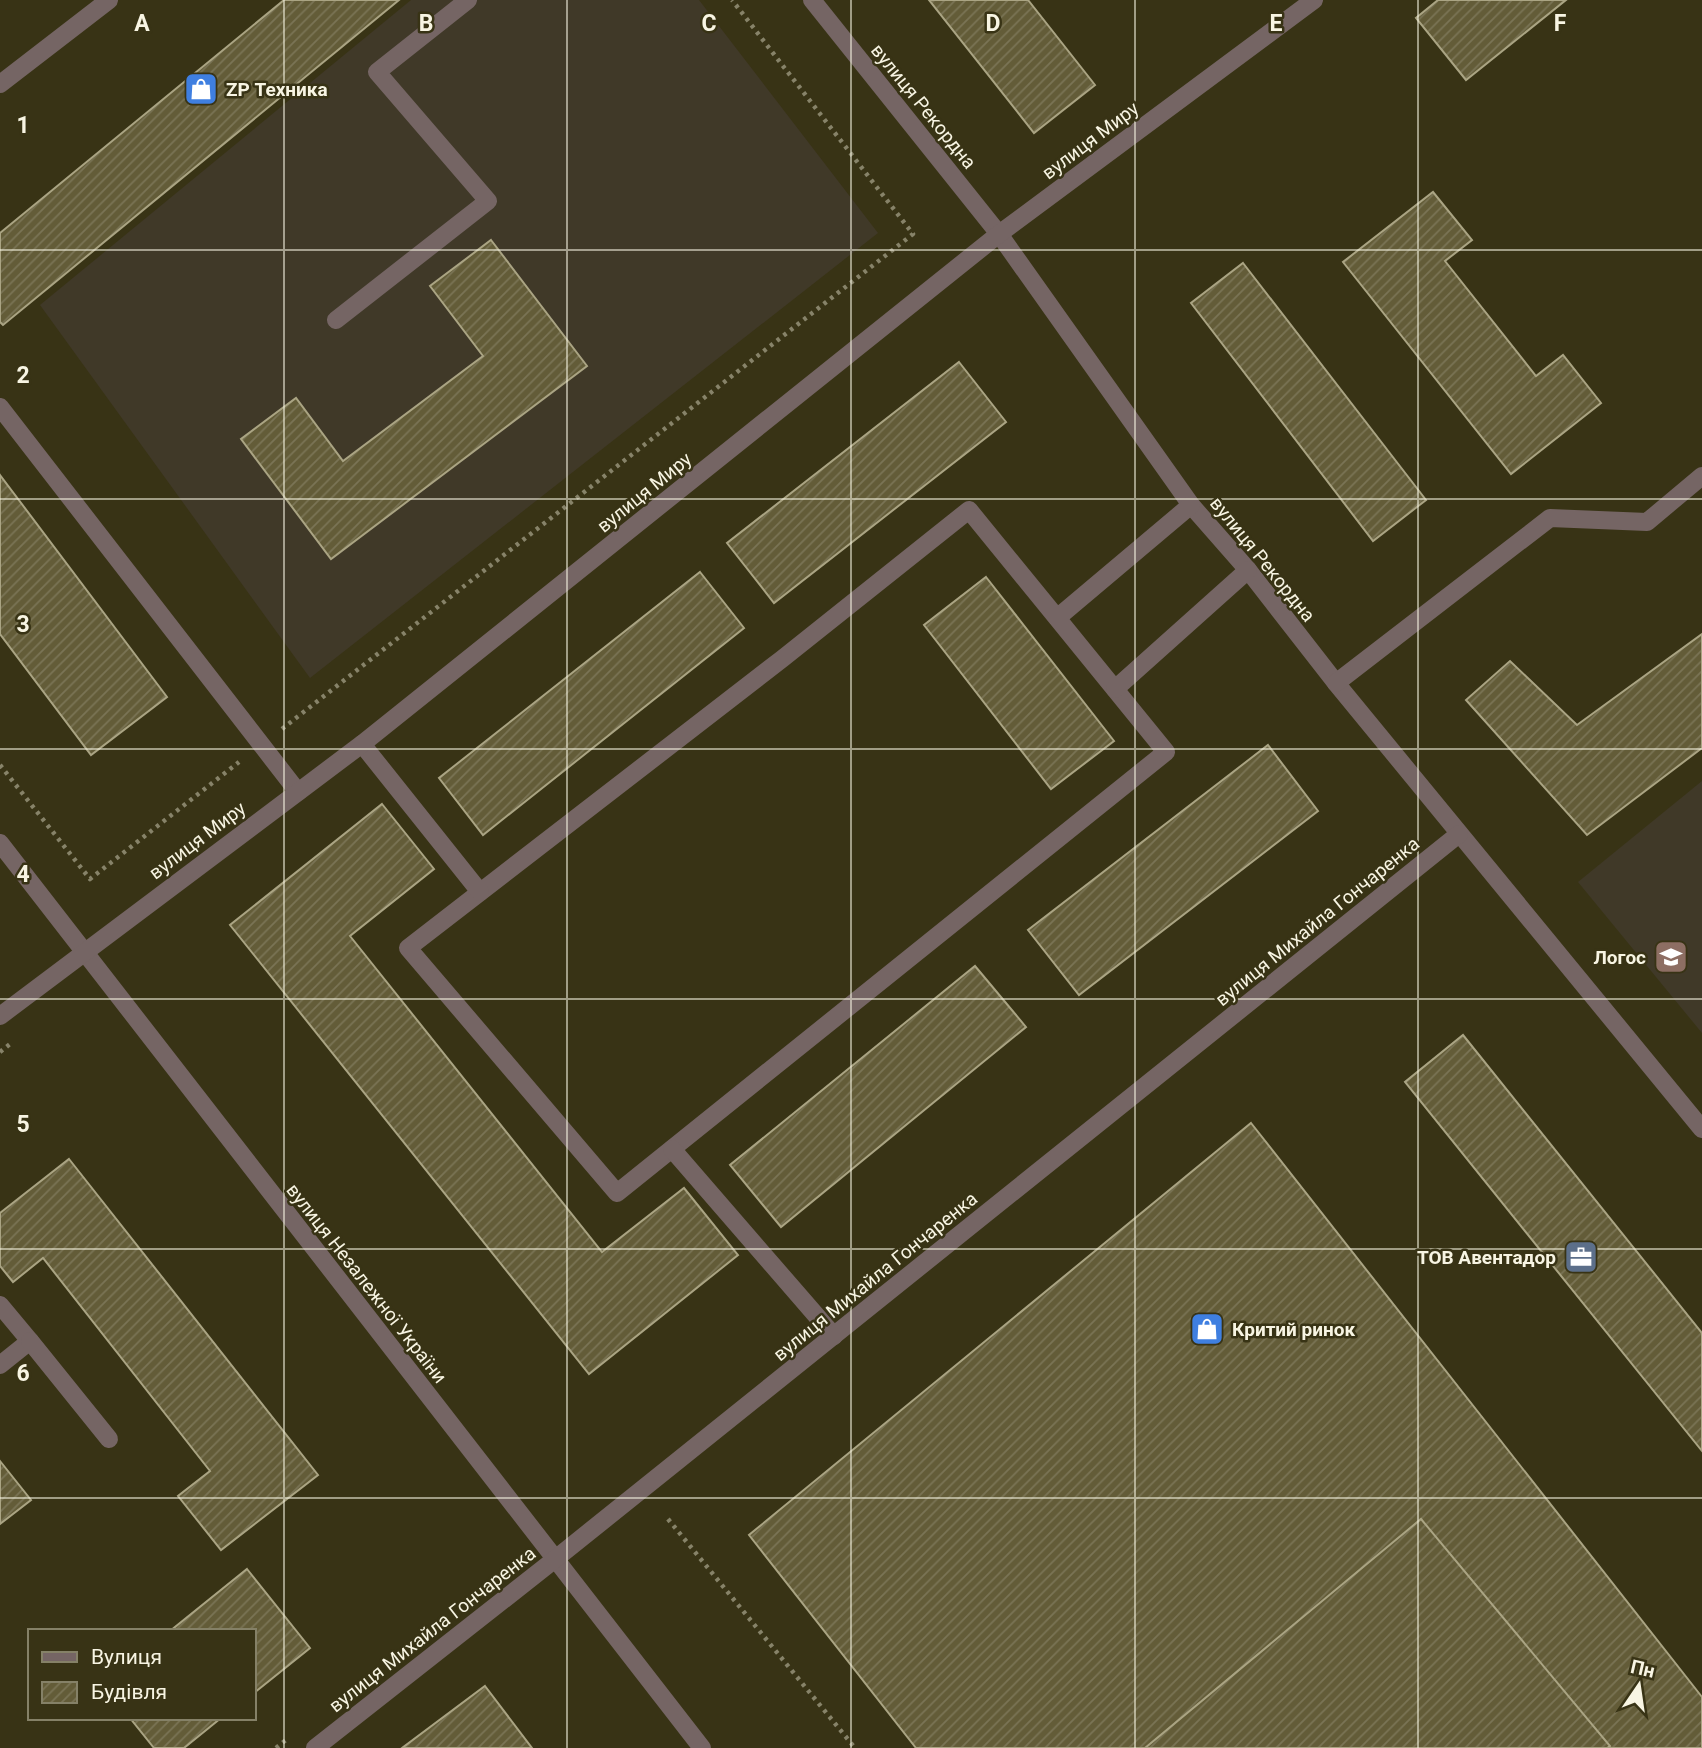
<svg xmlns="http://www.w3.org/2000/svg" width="1702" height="1748" font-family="Roboto,sans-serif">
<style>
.education{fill:#403928}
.building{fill:url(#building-hatch);stroke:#aaa483;stroke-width:2}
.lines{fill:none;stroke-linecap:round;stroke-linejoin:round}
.path{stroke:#878369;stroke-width:4.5;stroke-dasharray:3.5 5;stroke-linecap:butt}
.minor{stroke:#756564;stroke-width:18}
.grid{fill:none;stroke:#f8f5e3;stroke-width:2;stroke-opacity:0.55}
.labels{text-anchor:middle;stroke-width:5;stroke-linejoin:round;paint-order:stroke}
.poi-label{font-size:19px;font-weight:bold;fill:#f8f5e3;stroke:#383315;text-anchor:start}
.street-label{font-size:19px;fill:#f8f5e3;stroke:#383315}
.grid-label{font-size:23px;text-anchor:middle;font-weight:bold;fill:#f8f5e3;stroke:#383315;stroke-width:5;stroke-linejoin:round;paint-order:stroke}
</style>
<defs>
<pattern id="building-hatch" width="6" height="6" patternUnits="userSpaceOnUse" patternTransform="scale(1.75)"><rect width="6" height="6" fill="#635c38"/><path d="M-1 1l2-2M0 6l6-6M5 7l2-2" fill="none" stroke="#7a7455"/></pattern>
</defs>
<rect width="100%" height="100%" fill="#383315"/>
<g class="education">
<path d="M411 0H699L878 233 310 678 40 305Z"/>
<path d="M1702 781V1033L1578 882Z"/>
</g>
<g class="building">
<path d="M284 0H399L3 325 0 322V233Z"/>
<path d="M929 0H1028L1095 85 1034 133Z"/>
<path d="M1438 0H1566L1466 80 1416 18Z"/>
<path d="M1433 192 1472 240 1445 261 1536 376 1563 355 1601 403 1511 474 1343 262Z"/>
<path d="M491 240 587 366 331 559 241 439 296 398 343 461 483 356 430 286Z"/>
<path d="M1243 263 1426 500 1373 541 1191 303Z"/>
<path d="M959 362 1006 422 774 603 727 543Z"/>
<path d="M0 475 167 697 91 755 0 634Z"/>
<path d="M700 572 744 628 483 835 439 778Z"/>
<path d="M986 577 1114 741 1051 789 924 625Z"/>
<path d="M1702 634V748L1587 835 1466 700 1510 661 1577 725Z"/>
<path d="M1268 745 1318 811 1079 995 1028 930Z"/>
<path d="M382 804 434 869 350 936 602 1252 684 1188 738 1255 589 1374 230 925Z"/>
<path d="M975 966 1026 1027 781 1227 730 1165Z"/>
<path d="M1463 1035 1702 1333V1451L1405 1082Z"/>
<path d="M1251 1123 1702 1697V1748H916L749 1535Z"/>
<path d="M69 1159 318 1475 221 1550 178 1496 210 1471 43 1258 13 1282 0 1266V1213Z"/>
<path d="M0 1461 31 1500 0 1524Z"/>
<path d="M1421 1519 1610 1746 1607 1748H1145Z"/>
<path d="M247 1569 310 1648 254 1693V1631H170Z"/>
<path d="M485 1686 532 1748H402Z"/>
<path d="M130 1718H221L184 1748H154Z"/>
</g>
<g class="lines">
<g class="path">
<path d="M282 729 913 234 732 0"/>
<path d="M0 765 90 879 239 762"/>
<path d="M0 1052 10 1044"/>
<path d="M668 1519 855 1748"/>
<path d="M276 1748 287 1739"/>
</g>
<g class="minor">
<path d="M812 0 999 234 1191 505 1248 570 1336 683 1702 1129"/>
<path d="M0 84 109 0"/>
<path d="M336 320 488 201 377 72 468 0"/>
<path d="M0 407 298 792"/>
<path d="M1057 618 1166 752 617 1193 408 948 782 659 969 510 1057 618 1191 505"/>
<path d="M1336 683 1550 518 1647 522 1702 476"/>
<path d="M1115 689 1248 570"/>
<path d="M362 744 480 892"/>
<path d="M0 843 702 1748"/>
<path d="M0 1016 362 744 999 234 1314 0"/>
<path d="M672 1149 834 1336"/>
<path d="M0 1305 30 1341 0 1365"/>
<path d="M30 1341 109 1439"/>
<path d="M315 1748 554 1560 1459 834"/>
</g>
</g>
<path class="grid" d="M284 0V1748M567 0V1748M851 0V1748M1135 0V1748M1418 0V1748M0 250H1702M0 499H1702M0 749H1702M0 999H1702M0 1249H1702M0 1498H1702"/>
<defs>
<symbol id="shop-square" viewBox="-11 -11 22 22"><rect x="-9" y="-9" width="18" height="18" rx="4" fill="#3f7fe0" stroke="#383315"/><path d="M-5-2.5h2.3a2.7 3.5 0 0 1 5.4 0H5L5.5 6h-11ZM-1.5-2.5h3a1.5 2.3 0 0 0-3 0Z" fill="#fff"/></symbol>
<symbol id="school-square" viewBox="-11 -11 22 22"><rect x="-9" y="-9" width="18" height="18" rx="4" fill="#8d6e63" stroke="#383315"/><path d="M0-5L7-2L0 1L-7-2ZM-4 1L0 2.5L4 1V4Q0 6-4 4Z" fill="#fff"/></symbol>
<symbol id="office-square" viewBox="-11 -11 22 22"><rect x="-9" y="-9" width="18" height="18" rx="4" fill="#5c6f8a" stroke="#383315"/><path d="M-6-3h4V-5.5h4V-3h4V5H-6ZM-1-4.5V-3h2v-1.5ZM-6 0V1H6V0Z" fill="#fff"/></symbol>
</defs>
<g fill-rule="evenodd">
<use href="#shop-square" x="182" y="70" width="38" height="38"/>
<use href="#school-square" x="1652" y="938" width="38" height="38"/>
<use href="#office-square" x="1562" y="1238" width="38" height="38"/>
<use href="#shop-square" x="1188" y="1310" width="38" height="38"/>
</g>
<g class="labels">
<g class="poi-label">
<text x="226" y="96">ZP Техника</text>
<text x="1646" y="964" text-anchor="end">Логос</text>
<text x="1556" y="1264" text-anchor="end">ТОВ Авентадор</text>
<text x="1232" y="1336">Критий ринок</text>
</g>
<g class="street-label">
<text transform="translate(924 106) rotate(51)" y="7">вулиця Рекордна</text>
<text transform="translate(1090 140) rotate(-37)" y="7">вулиця Миру</text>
<text transform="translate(644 492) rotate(-39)" y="7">вулиця Миру</text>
<text transform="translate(1263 559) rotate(51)" y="7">вулиця Рекордна</text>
<text transform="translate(197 840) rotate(-37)" y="7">вулиця Миру</text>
<text transform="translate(1317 921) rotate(-39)" y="7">вулиця Михайла Гончаренка</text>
<text transform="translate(875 1276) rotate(-39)" y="7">вулиця Михайла Гончаренка</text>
<text transform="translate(367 1283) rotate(52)" y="7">вулиця Незалежної України</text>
<text transform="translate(432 1629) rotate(-38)" y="7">вулиця Михайла Гончаренка</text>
</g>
</g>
<g class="grid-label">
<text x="142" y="31">A</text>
<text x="426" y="31">B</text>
<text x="709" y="31">C</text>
<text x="993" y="31">D</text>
<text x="1276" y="31">E</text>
<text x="1560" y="31">F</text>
<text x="23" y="133">1</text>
<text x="23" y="383">2</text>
<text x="23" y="632">3</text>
<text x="23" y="882">4</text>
<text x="23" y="1132">5</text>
<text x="23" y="1381">6</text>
</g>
<rect x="28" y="1629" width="228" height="91" fill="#383315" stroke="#858167" stroke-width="2"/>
<rect x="42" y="1652" width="35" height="10" fill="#756564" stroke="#858167" stroke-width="2"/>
<text x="91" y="1664" font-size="21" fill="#f8f5e3">Вулиця</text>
<rect x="42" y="1682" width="35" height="21" fill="url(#building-hatch)" stroke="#858167" stroke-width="2"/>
<text x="91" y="1699" font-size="21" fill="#f8f5e3">Будівля</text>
<g transform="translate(1639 1685) rotate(13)" stroke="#383315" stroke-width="5" paint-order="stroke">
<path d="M0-5L12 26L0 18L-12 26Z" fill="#f8f5e3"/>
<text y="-10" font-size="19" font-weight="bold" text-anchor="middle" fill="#f8f5e3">Пн</text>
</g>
</svg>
